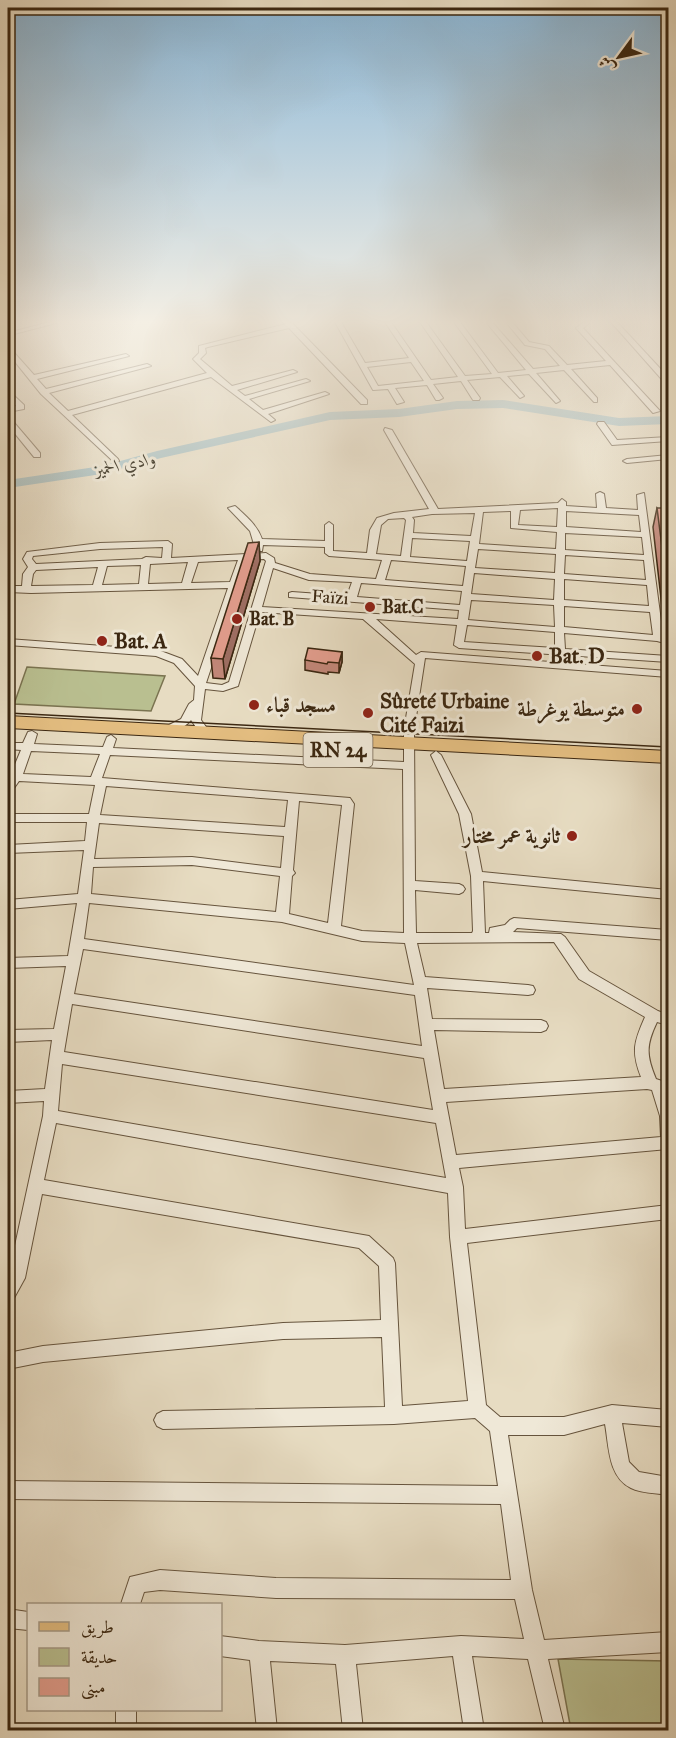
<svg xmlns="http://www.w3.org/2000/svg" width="676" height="1738" font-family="'IM FELL Great Primer',Amiri,serif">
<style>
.green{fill:#b9bf90;stroke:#7a7350;stroke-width:1.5}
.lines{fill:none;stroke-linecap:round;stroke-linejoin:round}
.river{fill:#9bb9be;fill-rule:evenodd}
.minor-casing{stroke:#66543d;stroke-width:2}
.primary-casing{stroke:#3b2711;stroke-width:2}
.minor{fill:#efe8d7;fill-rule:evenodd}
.primary{fill:#e4be81;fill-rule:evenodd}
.tram{stroke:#3b2711;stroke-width:1.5}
.wall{fill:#c28779;stroke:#3b2711;stroke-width:1.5}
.shaded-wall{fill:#9e6e63;stroke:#3b2711;stroke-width:1.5}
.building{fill:#e29d8d;stroke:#3b2711;stroke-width:1.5}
.poi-dot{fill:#8f2418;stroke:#efe8d7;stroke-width:2}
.labels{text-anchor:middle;stroke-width:6;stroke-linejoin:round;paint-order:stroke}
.far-water-label{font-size:18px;font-style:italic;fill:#534c3c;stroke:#efe8d7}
.far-street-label{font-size:18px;fill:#3b2711;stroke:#efe8d7}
.far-poi-label{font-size:18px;font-weight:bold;fill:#3b2711;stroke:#efe8d7;text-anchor:start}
.shield{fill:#efe8d7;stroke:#71614c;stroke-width:1.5}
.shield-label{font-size:20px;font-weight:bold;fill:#3b2711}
.poi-label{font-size:21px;font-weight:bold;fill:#3b2711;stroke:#efe8d7;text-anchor:start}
</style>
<rect width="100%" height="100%" fill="#e7dcc2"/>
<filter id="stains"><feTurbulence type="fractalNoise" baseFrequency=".00333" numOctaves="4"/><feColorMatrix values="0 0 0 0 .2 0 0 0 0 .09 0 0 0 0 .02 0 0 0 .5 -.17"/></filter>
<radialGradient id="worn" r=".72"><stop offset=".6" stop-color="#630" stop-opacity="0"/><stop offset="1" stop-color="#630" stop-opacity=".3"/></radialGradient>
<g class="green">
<path d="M27 667 165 676 151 711 14 704Z"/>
<path d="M558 1659 668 1661V1730H571Z"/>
</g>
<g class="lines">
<path class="river" d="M503 400 619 418 668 416V424L619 426 503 408 457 409 399 417 330 420 161 458 102 474 8 488V480L102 466 157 451 330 412 399 409 457 401Z"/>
<defs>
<g id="minor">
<path d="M50 322H60L14 334 11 332Z"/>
<path d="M284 322H290L293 324 367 400V404H361L289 328 208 347 205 348 206 353 200 359 232 386 293 370 297 372 237 390 245 396 306 379 310 381 249 399 263 410 325 392 329 394 268 414 275 420 271 422 211 377 72 415 118 459 119 461 115 463 41 394 8 353V347L10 348 34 375 126 354 129 356 37 379 46 389 147 364 151 366 49 393 68 411 207 373 193 359 199 353V346L286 324Z"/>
<path d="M335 322H341L365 363 409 358 385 322H391L431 380 458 377 420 322H426L465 376 492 374 454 322H460L498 373 526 370 486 322H492L533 369 560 366 545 349 525 345 506 322H512L529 342 549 346 567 365 606 361 576 328 584 322H591L583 328 660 411 653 413 610 365 571 369 597 398V402H594L564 370 536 373 560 401 556 403 529 374 507 376 524 396 520 398 500 377 467 380 480 398 479 400H473L461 381 433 384 443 398 439 400H436L427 385 395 388 404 402 397 404 388 389 373 390ZM411 362 424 381 378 386 367 367Z"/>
<path d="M611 322H617L668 377V383H665Z"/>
<path d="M8 390 24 405V409L8 412V408L16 406 8 396Z"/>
<path d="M8 419H11L40 453V457H34L8 425Z"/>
<path d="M598 422H604L617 440 668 437V441L612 445 597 424Z"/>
<path d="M385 428 392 430 438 509 558 503 562 499 566 502V506L597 508 596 494 600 492 604 494 606 508 638 510 637 495 644 493 663 636 668 638V644L657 641 564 633 565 649 668 656V662L459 648 454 645 457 625 376 619 416 655 421 652 668 671V677L425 658 414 730 415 881 459 884 463 886 465 889 463 892 459 894 415 890 416 933H472L473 931 471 876 459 814 431 755 436 751 441 755 471 814 482 872 668 890V899L483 881 485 933H489L490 928 505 925 510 920 514 918 668 930V940L517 928 513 932 561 934 565 937 589 971 658 1011 668 1015V1025L657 1022C646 1045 646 1055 656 1079L662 1081 668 1099V1149L459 1168 463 1187 465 1229 668 1205V1219L467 1243 486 1405 500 1417H564L612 1405 668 1410V1427L622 1423 629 1462 639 1472 668 1477V1495C656 1493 641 1493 631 1488 608 1477 609 1446 605 1424L564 1435H508L532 1590 544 1640 668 1632V1652L548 1659 565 1730H545L528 1659 472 1656 484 1730H464L453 1656 356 1664 363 1730H343L336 1664 270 1661 277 1730H257L250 1660 220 1656V1636L259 1641 345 1645 461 1636 524 1639 515 1599 276 1598 160 1590 144 1592 140 1604H121L130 1577 160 1570 276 1578 511 1580 501 1504 8 1499V1481L498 1486 490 1431 475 1418 394 1424 163 1429 157 1426 154 1420 157 1414 163 1411 385 1407 382 1337 283 1339 43 1362 8 1369V1353L43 1346 283 1323 381 1320 379 1266 359 1248 42 1194 25 1278 14 1298 8 1300V1278L43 1116 44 1101 8 1103V1091L45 1089 52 1040 8 1042V1030L54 1029 66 966 8 968V958L68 956 77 903 8 909V900L78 894 84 850 8 853V845L85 841 87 822H8V814H89L95 785 19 781 12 791 8 792V781L21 750 8 749V743H23L28 732 32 731 37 734 34 744 103 747 107 737 111 735 116 739 113 748 404 762V730L415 664 363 619 260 612 238 686 223 691 205 689 201 720 209 731 208 733H200L191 720C186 727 173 733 165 731L164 729 165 727 181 719 189 704 194 700 195 686 174 663 156 656 8 645V639L158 650 182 659 198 676 228 588 31 593 8 592V586H22L23 574 28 567 23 559 27 552 100 543 168 541 172 544 171 558 266 553 274 558 275 563 310 574 376 579 382 560 329 556 325 553V547L263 545 262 551H256L250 531 228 508 235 506C246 516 257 525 262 539L325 541V525L329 522 333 525V551L367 553 370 530 377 518 394 513 429 509 384 430ZM558 508 557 527 518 525 520 510ZM511 511V528L557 532 556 549 479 544 483 512ZM566 511 639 515 641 532 566 527ZM475 513 471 536 413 533 414 520 412 517 432 514ZM404 518 406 520 401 556 376 554 381 525 388 519ZM565 533 642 537 644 555 565 550ZM412 538 470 541 467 561 410 557ZM163 547 162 558 146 557 142 559 36 564 32 559 33 556 100 549ZM478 549 556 554 555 573 475 568ZM565 555 644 560 646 580 564 574ZM264 559 266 561 229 682 222 685 206 683 247 560ZM238 560 230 582 191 583 198 562ZM391 560 466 566 463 586 385 580ZM188 562 182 583 148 584 150 564ZM141 565 139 584 102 585 107 566ZM98 567 93 585 31 586 33 574 36 570ZM273 568 309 580 352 582 347 596 292 592 289 593V597L459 610 458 619 262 607ZM474 573 555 579 554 600 471 594ZM564 579 647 585 649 606 564 600ZM361 583 462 591 460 605 357 597ZM471 600 554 605 555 627 468 620ZM564 606 650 612 653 635 564 627ZM467 625 555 632V648L464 642ZM31 751 100 754 91 777 23 774ZM110 755 403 769 404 933 362 931 341 926 354 804 350 798 102 778ZM106 786 288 800 285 827 100 815ZM299 801 342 805 328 923 289 914 292 876 295 873 293 870ZM99 823 284 836 281 868 192 857 94 859ZM192 865 280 876 276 912 91 894 93 867ZM89 903 282 922 362 941 405 943 414 985 84 939ZM554 942 579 979 645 1017C634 1042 631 1051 641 1077L444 1089 434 1030 541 1032 546 1030 548 1026 546 1022 541 1020 432 1019 427 988 528 995 533 994 535 990 533 986 528 985 425 977 417 943ZM83 949 415 995 422 1046 74 994ZM72 1004 424 1058 433 1110 64 1052ZM62 1064 436 1123 446 1178 58 1111ZM647 1089 652 1090 660 1116 661 1137 456 1155 446 1102ZM56 1123 448 1193 450 1237 468 1401 402 1406 395 1263 393 1258 369 1236 44 1180Z"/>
<path d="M668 455V459L627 463 623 461 627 459Z"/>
<path d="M8 1609 28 1612V1630L8 1628Z"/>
<rect x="116" y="1710" width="20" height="20"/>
</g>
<path id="primary" d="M8 716 668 751V763L8 728Z"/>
</defs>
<use href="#minor" class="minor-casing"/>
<use href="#primary" class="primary-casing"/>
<use href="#minor" class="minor"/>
<use href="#primary" class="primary"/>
<path class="tram" d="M8 713 668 747"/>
</g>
<g class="wall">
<path d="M657 508 669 529V636L665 634 653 527Z"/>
<path d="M259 542 260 561 225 679 213 678 211 658Z"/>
<path d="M342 652V662L339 673 328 672V674L305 670V660Z"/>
</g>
<g class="shaded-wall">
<path d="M259 542 260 561 225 679 223 659Z"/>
<path d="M342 652V662L339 673V663Z"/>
</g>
<g class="building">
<path d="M657 508H666L669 529V602Z"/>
<path d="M259 542 223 659 211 658 248 543Z"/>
<path d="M308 648 342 652 339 663 328 662 327 664 305 660Z"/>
</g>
<linearGradient id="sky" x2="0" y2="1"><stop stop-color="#89b6d7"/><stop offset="0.57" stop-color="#f4efe4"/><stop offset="1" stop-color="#f4efe4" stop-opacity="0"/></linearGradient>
<rect width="676" height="565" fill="url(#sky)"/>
<g class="poi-dot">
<circle cx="370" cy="607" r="6"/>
<circle cx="237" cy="619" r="6"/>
<circle cx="102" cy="641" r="6"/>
<circle cx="537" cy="656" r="6"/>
<circle cx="254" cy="705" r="6"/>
<circle cx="637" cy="709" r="6"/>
<circle cx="368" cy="713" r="6"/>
<circle cx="572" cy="836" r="6"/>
</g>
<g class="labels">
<g class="far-water-label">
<text transform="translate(125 464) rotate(-11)" y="6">وادي الحميز</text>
</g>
<g class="far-street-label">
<text transform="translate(330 597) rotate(4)" y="6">Faïzi</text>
</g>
<g class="far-poi-label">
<text x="382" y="613">Bat.C</text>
<text x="249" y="625">Bat. B</text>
</g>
<rect class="shield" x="303.5" y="733" width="69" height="34" rx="4.5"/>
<g class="shield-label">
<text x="338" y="757">RN 24</text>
</g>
<g class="poi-label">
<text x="114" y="648">Bat. A</text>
<text x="549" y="663">Bat. D</text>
<text x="380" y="708">Sûreté Urbaine<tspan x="380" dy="24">Cité Faizi</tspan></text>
<text x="266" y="712">مسجد قباء</text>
<text x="625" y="716" text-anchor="end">متوسطة يوغرطة</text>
<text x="560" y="843" text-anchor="end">ثانوية عمر مختار</text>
</g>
</g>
<rect width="676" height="1738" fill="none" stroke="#e7dcc2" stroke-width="30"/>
<rect x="9" y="9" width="658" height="1720" fill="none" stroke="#3b2711" stroke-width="3"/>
<rect x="15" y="15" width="646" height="1708" fill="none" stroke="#3b2711" stroke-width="1.5"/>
<rect x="27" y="1603" width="195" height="108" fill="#efe8d7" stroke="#a79b88" stroke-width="1.5"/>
<rect x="39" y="1622" width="30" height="9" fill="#e4be81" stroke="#a79b88" stroke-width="1.5"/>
<text x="81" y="1633" font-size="18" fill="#3b2711">طريق</text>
<rect x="39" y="1648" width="30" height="18" fill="#b9bf90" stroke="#a79b88" stroke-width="1.5"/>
<text x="81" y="1663" font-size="18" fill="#3b2711">حديقة</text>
<rect x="39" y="1678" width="30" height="18" fill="#e29d8d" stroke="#a79b88" stroke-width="1.5"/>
<text x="81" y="1693" font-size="18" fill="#3b2711">مبنى</text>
<g transform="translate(619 57) rotate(237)" stroke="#efe8d7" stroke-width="4.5" paint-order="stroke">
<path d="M0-4.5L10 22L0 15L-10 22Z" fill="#3b2711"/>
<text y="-9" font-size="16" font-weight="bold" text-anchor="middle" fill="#3b2711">ش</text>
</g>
<rect width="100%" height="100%" filter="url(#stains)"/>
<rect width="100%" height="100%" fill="url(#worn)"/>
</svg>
